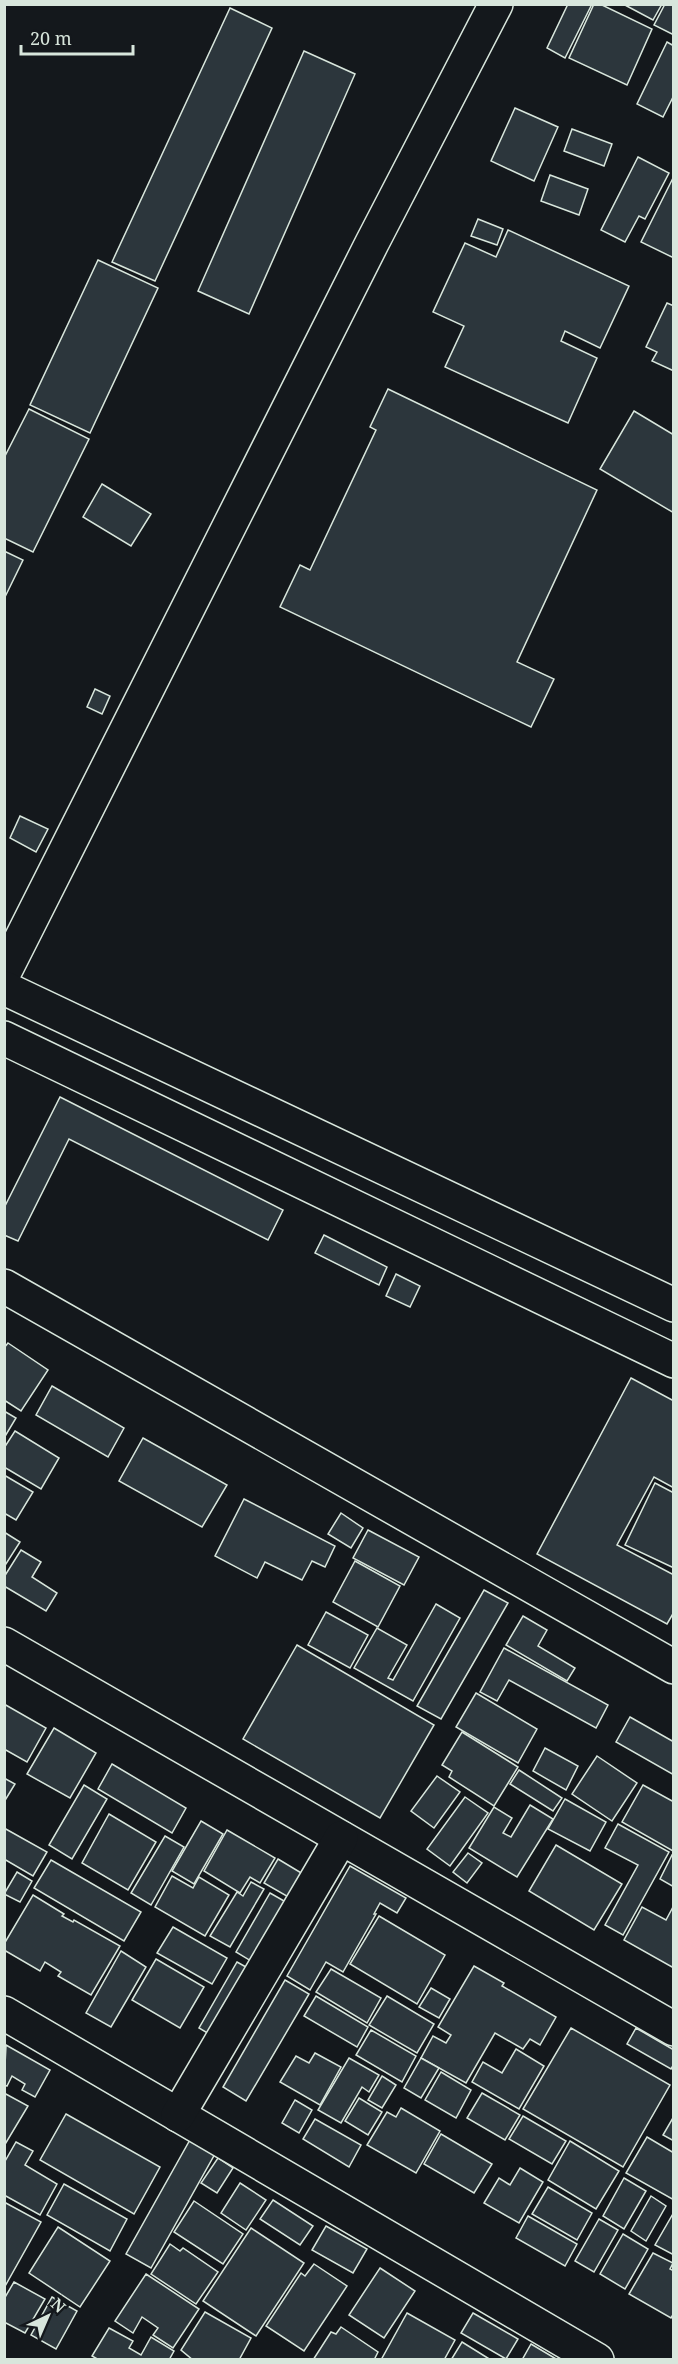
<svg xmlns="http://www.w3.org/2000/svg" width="678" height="2364" font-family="'Noto Serif',serif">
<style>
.building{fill:#2c363c;stroke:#d8e6dc;stroke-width:1.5}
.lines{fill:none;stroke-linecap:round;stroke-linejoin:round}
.minor-casing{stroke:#d8e6dc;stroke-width:36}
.minor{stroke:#14181c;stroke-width:33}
</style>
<rect width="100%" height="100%" fill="#14181c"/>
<g class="building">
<path d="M568 4H592L565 58 547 48Z"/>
<path d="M594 4H600L652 29 627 85 569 58Z"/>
<path d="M623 4H662L653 20Z"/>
<path d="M665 4H674V35L654 25Z"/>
<path d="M230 8 272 28 155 281 112 262Z"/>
<path d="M667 42 674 46V95L663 117 637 104Z"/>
<path d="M304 51 355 74 249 314 198 291Z"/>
<path d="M515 108 558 127 534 181 491 161Z"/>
<path d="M572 129 612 144 604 166 564 151Z"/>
<path d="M638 157 669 173 645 219 639 216 625 242 601 230Z"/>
<path d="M550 175 588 189 579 215 541 201Z"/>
<path d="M674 176V258L641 242Z"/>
<path d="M478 219 503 229 497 245 471 236Z"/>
<path d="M508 230 629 286 600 348 565 331 561 341 597 358 568 423 445 367 464 326 433 312 465 243 496 257Z"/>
<path d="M98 260 158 288 90 433 30 405Z"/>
<path d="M667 303 674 306V371L652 361 657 352 646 347Z"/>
<path d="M388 389 597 490 517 662 554 679 531 727 280 607 300 565 310 570 376 430 370 427Z"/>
<path d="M29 409 89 439 33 552 4 538V458Z"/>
<path d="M634 411 674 435V513L600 469Z"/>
<path d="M102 484 151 514 131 546 83 517Z"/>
<path d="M4 551 23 560 4 599Z"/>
<path d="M95 689 110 696 102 714 87 707Z"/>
<path d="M20 816 48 829 36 852 10 838Z"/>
<path d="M60 1097 283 1210 268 1240 69 1139 18 1241 4 1235V1208Z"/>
<path d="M324 1235 387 1267 379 1285 315 1253Z"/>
<path d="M396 1274 420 1286 410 1307 386 1296Z"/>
<path d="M8 1343 48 1370 21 1411 4 1400V1348Z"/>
<path d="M631 1378 674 1401V1488L654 1477 617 1545 674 1575V1612L667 1624 537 1554Z"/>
<path d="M52 1386 124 1428 108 1457 36 1415Z"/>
<path d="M4 1411 16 1418 4 1438Z"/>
<path d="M15 1431 59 1458 41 1489 4 1467V1448Z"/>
<path d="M143 1438 227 1485 202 1527 119 1481Z"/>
<path d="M4 1475 33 1492 16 1520 4 1513Z"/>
<path d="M655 1483 674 1493V1568L625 1545Z"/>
<path d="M244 1499 335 1546 325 1567 312 1561 302 1580 265 1562 257 1578 215 1556Z"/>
<path d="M341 1513 363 1528 351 1548 328 1534Z"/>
<path d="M368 1530 419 1557 404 1585 353 1558Z"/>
<path d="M4 1532 20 1542 4 1567Z"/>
<path d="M21 1550 41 1562 32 1577 57 1593 46 1611 4 1586V1577Z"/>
<path d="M355 1561 400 1586 378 1627 333 1602Z"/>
<path d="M484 1590 508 1603 441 1719 417 1706Z"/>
<path d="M436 1604 460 1618 413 1701 354 1668 377 1628 407 1645 388 1678 393 1680Z"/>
<path d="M326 1612 368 1635 350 1668 308 1645Z"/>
<path d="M523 1616 547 1630 538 1646 575 1668 567 1681 506 1645Z"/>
<path d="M297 1645 434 1725 380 1818 243 1739Z"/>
<path d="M504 1648 608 1705 596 1728 509 1680 497 1701 480 1692Z"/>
<path d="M476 1693 537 1729 518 1763 456 1727Z"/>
<path d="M4 1704 46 1728 27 1762 4 1749Z"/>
<path d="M630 1717 674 1742V1775L616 1742Z"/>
<path d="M54 1728 96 1753 70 1798 27 1774Z"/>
<path d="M462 1732 518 1767 494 1806 449 1777 452 1771 442 1765Z"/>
<path d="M545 1748 578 1766 566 1790 533 1771Z"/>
<path d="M597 1756 637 1783 612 1821 572 1794Z"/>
<path d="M112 1764 186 1808 172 1833 98 1789Z"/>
<path d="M519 1770 562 1798 553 1811 510 1784Z"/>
<path d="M437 1776 460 1792 434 1828 411 1811Z"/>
<path d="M4 1778 15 1784 4 1802Z"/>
<path d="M84 1785 107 1799 72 1859 49 1845Z"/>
<path d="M643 1785 674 1802 673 1851 622 1822Z"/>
<path d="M465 1797 488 1813 450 1866 427 1849Z"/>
<path d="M565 1799 606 1822 590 1851 548 1829Z"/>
<path d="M530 1805 553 1819 517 1877 469 1848 494 1807 512 1818 503 1833 511 1837Z"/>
<path d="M109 1814 156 1842 128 1890 82 1863Z"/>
<path d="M201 1821 223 1834 194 1884 172 1871Z"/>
<path d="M618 1824 669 1852 623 1935 605 1925 638 1865 605 1848Z"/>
<path d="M4 1828 47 1852 33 1876 4 1859Z"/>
<path d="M227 1830 275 1858 260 1883 250 1877 240 1893 204 1871Z"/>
<path d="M165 1836 184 1847 151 1905 131 1893Z"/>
<path d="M556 1845 622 1884 594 1930 529 1891Z"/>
<path d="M468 1853 482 1863 467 1883 453 1872Z"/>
<path d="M672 1855 674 1856V1887L660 1879Z"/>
<path d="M278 1859 318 1883 304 1906 264 1883Z"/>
<path d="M51 1860 141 1912 124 1941 34 1888Z"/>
<path d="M350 1866 406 1898 397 1913 380 1903 374 1914H376L343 1972 326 1962 310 1990 287 1976Z"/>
<path d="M17 1872 32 1881 20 1902 4 1894Z"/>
<path d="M172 1876 193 1888 199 1877 229 1895 205 1936 155 1907Z"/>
<path d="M251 1882 264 1889 230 1947 210 1936 237 1892 243 1896Z"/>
<path d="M270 1893 300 1910 266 1970 236 1952Z"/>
<path d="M33 1895 64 1914 62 1916 73 1922 74 1920 120 1946 91 1995 58 1976 61 1972 45 1962 40 1971 4 1950V1944Z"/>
<path d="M674 1905V1964L672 1967 624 1940 642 1907 666 1920Z"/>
<path d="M379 1916 445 1955 417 2004 350 1964Z"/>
<path d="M173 1927 227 1958 212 1984 157 1953Z"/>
<path d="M121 1951 146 1967 111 2027 86 2013Z"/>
<path d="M156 1959 204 1987 180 2028 132 2000Z"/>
<path d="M237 1962 255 1972 216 2038 199 2028Z"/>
<path d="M474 1966 504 1983 502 1986 556 2017 540 2045 530 2039 523 2049 495 2033 466 2083 421 2058 433 2036 446 2043 451 2035 438 2027Z"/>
<path d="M331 1969 381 1998 367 2023 316 1992Z"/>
<path d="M285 1980 309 1994 246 2101 223 2087Z"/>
<path d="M431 1988 450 1999 439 2018 419 2007Z"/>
<path d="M316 1996 368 2027 357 2047 304 2016Z"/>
<path d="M387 1996 434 2024 417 2053 369 2025Z"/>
<path d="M571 2028 670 2085 623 2167 523 2109Z"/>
<path d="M636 2028 674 2050V2064L671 2069 627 2044Z"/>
<path d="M371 2030 416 2056 402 2082 356 2055Z"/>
<path d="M6 2045 50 2070 35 2097 22 2090 25 2084 12 2076 7 2086 4 2085Z"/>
<path d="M516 2049 544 2066 519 2109 472 2082 483 2062 502 2073Z"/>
<path d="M315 2053 341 2067 320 2105 280 2082 296 2056 309 2063Z"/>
<path d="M349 2058 379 2075 369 2092 362 2087 341 2123 318 2110Z"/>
<path d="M421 2058 439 2068 421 2098 404 2088Z"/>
<path d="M441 2072 471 2090 456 2118 425 2100Z"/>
<path d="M382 2076 396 2085 382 2108 368 2100Z"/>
<path d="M4 2093 28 2106 4 2146Z"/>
<path d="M482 2093 520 2115 505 2140 467 2118Z"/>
<path d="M359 2098 382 2112 368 2135 345 2121Z"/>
<path d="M295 2100 312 2110 299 2133 282 2123Z"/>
<path d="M401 2108 440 2131 416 2173 367 2145 387 2112 396 2117Z"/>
<path d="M66 2114 160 2167 134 2214 40 2160Z"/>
<path d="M523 2116 566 2141 552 2164 509 2139Z"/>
<path d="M674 2116V2141L663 2135Z"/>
<path d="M315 2119 361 2145 349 2167 303 2139Z"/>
<path d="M441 2134 492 2164 474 2193 424 2164Z"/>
<path d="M647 2137 674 2153V2200L626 2173Z"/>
<path d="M191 2138 216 2152 151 2268 126 2254Z"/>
<path d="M570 2141 619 2171 596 2209 548 2180Z"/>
<path d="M16 2142 33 2151 25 2165 57 2184 40 2215 4 2195V2163Z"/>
<path d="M218 2158 233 2168 217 2193 201 2183Z"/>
<path d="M520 2168 543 2182 519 2223 484 2203 499 2178 510 2185Z"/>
<path d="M624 2178 646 2191 624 2229 603 2216Z"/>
<path d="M240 2183 266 2200 246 2230 221 2213Z"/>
<path d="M64 2184 127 2219 110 2251 47 2215Z"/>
<path d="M548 2187 592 2213 577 2240 532 2214Z"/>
<path d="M651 2196 666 2206 646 2241 631 2231Z"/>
<path d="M273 2200 313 2226 300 2245 260 2219Z"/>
<path d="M194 2201 243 2234 223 2264 174 2232Z"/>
<path d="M4 2202 41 2222 4 2288Z"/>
<path d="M674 2212V2255L655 2245Z"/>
<path d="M528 2216 577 2244 565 2266 516 2238Z"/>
<path d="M599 2219 618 2230 594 2272 575 2261Z"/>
<path d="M326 2226 367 2249 353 2273 312 2250Z"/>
<path d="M58 2227 110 2261 80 2307 29 2273Z"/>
<path d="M251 2228 304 2263 256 2336 203 2301Z"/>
<path d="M623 2234 648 2249 625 2289 600 2274Z"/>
<path d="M170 2244 180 2251 183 2248 218 2272 196 2304 151 2274Z"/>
<path d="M653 2253 673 2263 670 2269 674 2271V2313L671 2318 629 2294Z"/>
<path d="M314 2264 347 2286 304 2351 266 2326 301 2273 305 2276Z"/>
<path d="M380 2268 415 2291 384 2338 349 2315Z"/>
<path d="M146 2274 199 2309 173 2348 153 2335 158 2328 142 2317 133 2333 115 2321Z"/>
<path d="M14 2282 45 2299 25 2333 4 2322V2299Z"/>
<path d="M52 2297 77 2311 56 2349 31 2335Z"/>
<path d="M205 2312 251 2338 239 2360H193L181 2350Z"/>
<path d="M407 2313 455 2340 444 2360H381Z"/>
<path d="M473 2313 518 2339 506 2359 461 2333Z"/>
<path d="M341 2327 378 2352 374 2360H313L331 2332 336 2334Z"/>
<path d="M109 2328 133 2341 129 2348 141 2355 151 2337 174 2351 169 2360H99L92 2356Z"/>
<path d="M462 2342 491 2360H451Z"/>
<path d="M531 2344 558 2360H522Z"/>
</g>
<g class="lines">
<defs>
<g id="minor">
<path d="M4 973 372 243 496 4"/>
<path d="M4 988 674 1305"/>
<path d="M4 1038 674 1361"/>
<path d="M4 1286 674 1667"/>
<path d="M4 1644 674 2029"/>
<path d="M4 2013 597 2360"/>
<path d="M178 2115 341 1838"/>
</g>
</defs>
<use href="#minor" class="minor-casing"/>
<use href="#minor" class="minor"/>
</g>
<rect width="678" height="2364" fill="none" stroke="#d8e6dc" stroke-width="12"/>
<g transform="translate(48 2316) rotate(44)" stroke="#14181c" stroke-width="4.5" paint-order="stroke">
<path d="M0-4.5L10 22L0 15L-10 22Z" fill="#d8e6dc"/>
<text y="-9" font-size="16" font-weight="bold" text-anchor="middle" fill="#d8e6dc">N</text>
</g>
<path d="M21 45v9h112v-9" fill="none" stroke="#d8e6dc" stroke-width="3"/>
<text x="30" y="45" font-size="18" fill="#d8e6dc" stroke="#14181c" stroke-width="4.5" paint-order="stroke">20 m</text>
</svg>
